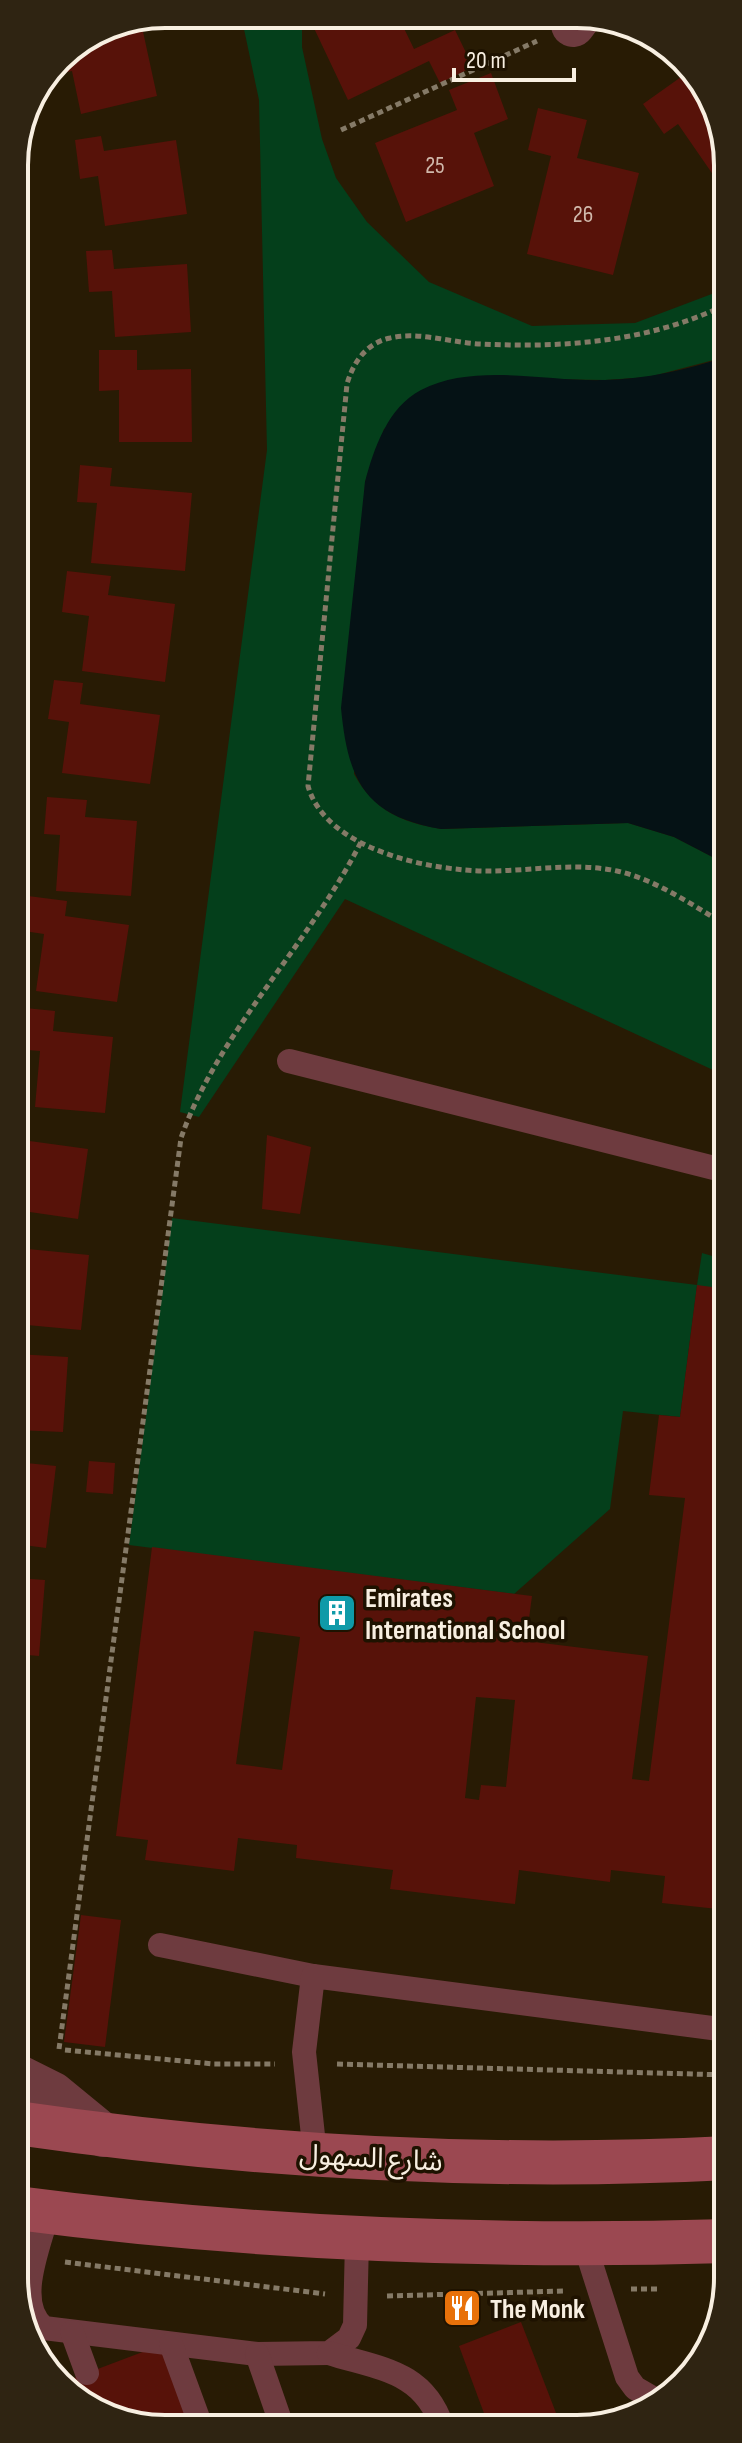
<svg xmlns="http://www.w3.org/2000/svg" width="742" height="2443" font-family="'Sofia Sans Condensed','Noto Sans Arabic',sans-serif">
<style>
.green{fill:#043f1b}
.water{fill:#051215}
.building{fill:#571209;fill-rule:evenodd}
.lines{fill:none;stroke-linecap:round;stroke-linejoin:round}
.path{stroke:#857a67;stroke-width:5;stroke-dasharray:6 4;stroke-linecap:butt}
.service{stroke:#6e3b3f;stroke-width:24}
.minor{stroke:#6e3b3f;stroke-width:44}
.secondary{stroke:#9b4851;stroke-width:44}
.labels{text-anchor:middle;stroke-width:7;stroke-linejoin:round;paint-order:stroke}
.number-label{font-size:24px;fill:#d0b8ab}
.poi-label{font-size:28px;font-weight:bold;fill:#f8efe1;stroke:#1e1200;text-anchor:start}
.street-label{font-size:28px;fill:#f8efe1;stroke:#1e1200}
.rim{fill:none;stroke:#f8efe1;stroke-width:4}
</style>
<rect width="100%" height="100%" fill="#281b04"/>
<g class="green">
<path d="M241 15H302V47L322 139 336 178 367 222 429 282 532 326 635 323 725 289V357L649 377 605 380 475 378 384 429 365 482 354 774C374 810 400 822 441 829L628 823 674 837 726 864V1076L345 899 199 1117 180 1112 267 450 259 100Z"/>
<path d="M172 1218 697 1285 702 1253 726 1260 727 1289 697 1286 680 1417 623 1411 610 1509 514 1594 129 1545Z"/>
</g>
<path class="water" d="M725 357 726 864 674 837 628 823 441 829C365 816 348 781 341 708L365 482C374 448 388 407 421 390 475 362 547 382 605 380 646 379 686 370 725 357Z"/>
<g class="building">
<path d="M336 15 398 16 414 49 455 30 473 67 440 83 429 61 348 100 313 26Z"/>
<path d="M142 27 157 96 81 114 72 71 58 74 59 58 92 36 93 39Z"/>
<path d="M491 73 508 119 474 133 494 186 406 222 375 143 457 110 449 90Z"/>
<path d="M681 77 699 103 705 99 725 136V192L678 124 664 134 643 104Z"/>
<path d="M538 108 587 120 577 158 639 173 613 275 527 254 551 156 528 150Z"/>
<path d="M101 136 104 151 176 140 187 214 105 226 98 176 80 179 75 140Z"/>
<path d="M112 250 114 269 187 264 191 332 115 337 112 291 89 292 86 251Z"/>
<path d="M99 350H137V370L191 369 192 442H119V390L99 391Z"/>
<path d="M80 465 112 468 110 486 192 493 185 571 91 563 97 503 77 502Z"/>
<path d="M67 571 111 576 108 595 175 604 165 682 82 671 89 616 62 612Z"/>
<path d="M54 680 83 683 80 704 160 715 150 784 62 773 69 722 48 719Z"/>
<path d="M47 797 87 800 85 817 137 821 131 896 56 891 60 835 44 834Z"/>
<path d="M28 896 67 901 65 916 129 925 117 1002 36 991 44 934 24 931Z"/>
<path d="M15 1007 55 1011 53 1031 113 1037 105 1113 35 1107 40 1051 15 1049Z"/>
<path d="M267 1135 311 1147 300 1214 262 1209Z"/>
<path d="M15 1139 88 1149 78 1219 16 1210Z"/>
<path d="M16 1225 20 1226 18 1248 89 1255 81 1330 16 1324Z"/>
<path d="M697 1285 727 1289V1910L662 1903 665 1876 611 1870 610 1882 519 1870 515 1904 390 1889 393 1870 296 1858 297 1845 238 1838 234 1871 145 1860 148 1840 116 1836 152 1547 532 1596 526 1641 648 1656 632 1779 649 1781 685 1498 649 1495 659 1415 680 1417ZM254 1631 300 1637 282 1770 236 1764ZM476 1697 515 1700 506 1787 481 1785 479 1800 465 1798Z"/>
<path d="M16 1354 68 1357 63 1432 16 1430Z"/>
<path d="M89 1461 115 1463 113 1494 86 1492Z"/>
<path d="M16 1462 56 1466 46 1548 16 1544Z"/>
<path d="M16 1578 45 1580 39 1656 16 1654Z"/>
<path d="M16 1679H22L18 1724H16Z"/>
<path d="M81 1915 121 1920 105 2047 64 2042Z"/>
<path d="M521 2322 561 2426 488 2424 459 2346Z"/>
<path d="M161 2345 191 2426H135L58 2384Z"/>
</g>
<g class="lines">
<g class="path">
<path d="M341 130 537 41"/>
<path d="M725 305C649 342 565 348 481 344 452 343 419 331 390 338 366 343 353 363 347 384L308 786C326 850 430 871 489 871 532 871 575 862 617 871 657 880 692 905 726 925"/>
<path d="M59 2049 181 1138C217 1034 310 943 361 842"/>
<path d="M65 2050 214 2064H275"/>
<path d="M337 2064 727 2075"/>
<path d="M65 2262 325 2294"/>
<path d="M631 2289H661"/>
<path d="M387 2296 565 2291"/>
</g>
<g class="service">
<path d="M289 1061 726 1171"/>
<path d="M160 1945 313 1976"/>
<path d="M315 2154 304 2052 313 1976 727 2030"/>
<path d="M48 2212C40 2245 13 2303 44 2328L257 2354 329 2353 349 2338 355 2325 357 2241"/>
<path d="M585 2245 627 2377 635 2388 654 2399"/>
<path d="M72 2332 87 2373"/>
<path d="M171 2344 201 2426"/>
<path d="M329 2353C379 2369 423 2370 442 2426"/>
<path d="M257 2354 282 2426"/>
</g>
<g class="minor">
<path d="M573 25 579 17"/>
<path d="M17 2076 53 2094 103 2135"/>
</g>
<g class="secondary">
<path d="M17 2123C252 2157 490 2170 728 2158"/>
<path d="M17 2208C253 2239 489 2248 728 2241"/>
</g>
</g>
<defs>
<symbol id="building-square" viewBox="-11 -11 22 22"><rect x="-9" y="-9" width="18" height="18" rx="4" fill="#0f9aa8" stroke="#1e1200"/><path d="M-4-6H4V6H1V3H-1V6H-4ZM-2.5-4.3h1.7v1.8h-1.7ZM.8-4.3h1.7v1.8H.8ZM-2.5-1h1.7V.8h-1.7ZM.8-1h1.7V.8H.8Z" fill="#fff"/></symbol>
<symbol id="restaurant-square" viewBox="-11 -11 22 22"><rect x="-9" y="-9" width="18" height="18" rx="4" fill="#e8710a" stroke="#1e1200"/><path d="M-5-6h1v4h1v-4h1v4h1v-4h1v5L-1.5 .5V6h-2V.5L-5-1ZM5-6V6H3V1.5H1.5Q1.5-4 5-6Z" fill="#fff"/></symbol>
</defs>
<g fill-rule="evenodd">
<use href="#building-square" x="315" y="1591" width="44" height="44"/>
<use href="#restaurant-square" x="440" y="2286" width="44" height="44"/>
</g>
<g class="labels">
<g class="number-label">
<text x="435" y="173">25</text>
<text x="583" y="222">26</text>
</g>
<g class="poi-label">
<text x="365" y="1607">Emirates<tspan x="365" dy="32">International School</tspan></text>
<text x="490" y="2318">The Monk</text>
</g>
<g class="street-label">
<text transform="translate(371 2157) rotate(3)" y="10">شارع السهول</text>
</g>
</g>
<path d="M0 0H742V2443H0ZM165 28H577A137 137 0 0 1 714 165V2278A137 137 0 0 1 577 2415H165A137 137 0 0 1 28 2278V165A137 137 0 0 1 165 28Z" fill="#2f2412" fill-rule="evenodd"/>
<path class="rim" d="M165 28H577A137 137 0 0 1 714 165V2278A137 137 0 0 1 577 2415H165A137 137 0 0 1 28 2278V165A137 137 0 0 1 165 28Z"/>
<path d="M454 68v12h120v-12" fill="none" stroke="#f8efe1" stroke-width="4"/>
<text x="466" y="68" font-size="24" fill="#f8efe1" stroke="#1e1200" stroke-width="6" paint-order="stroke">20 m</text>
</svg>
